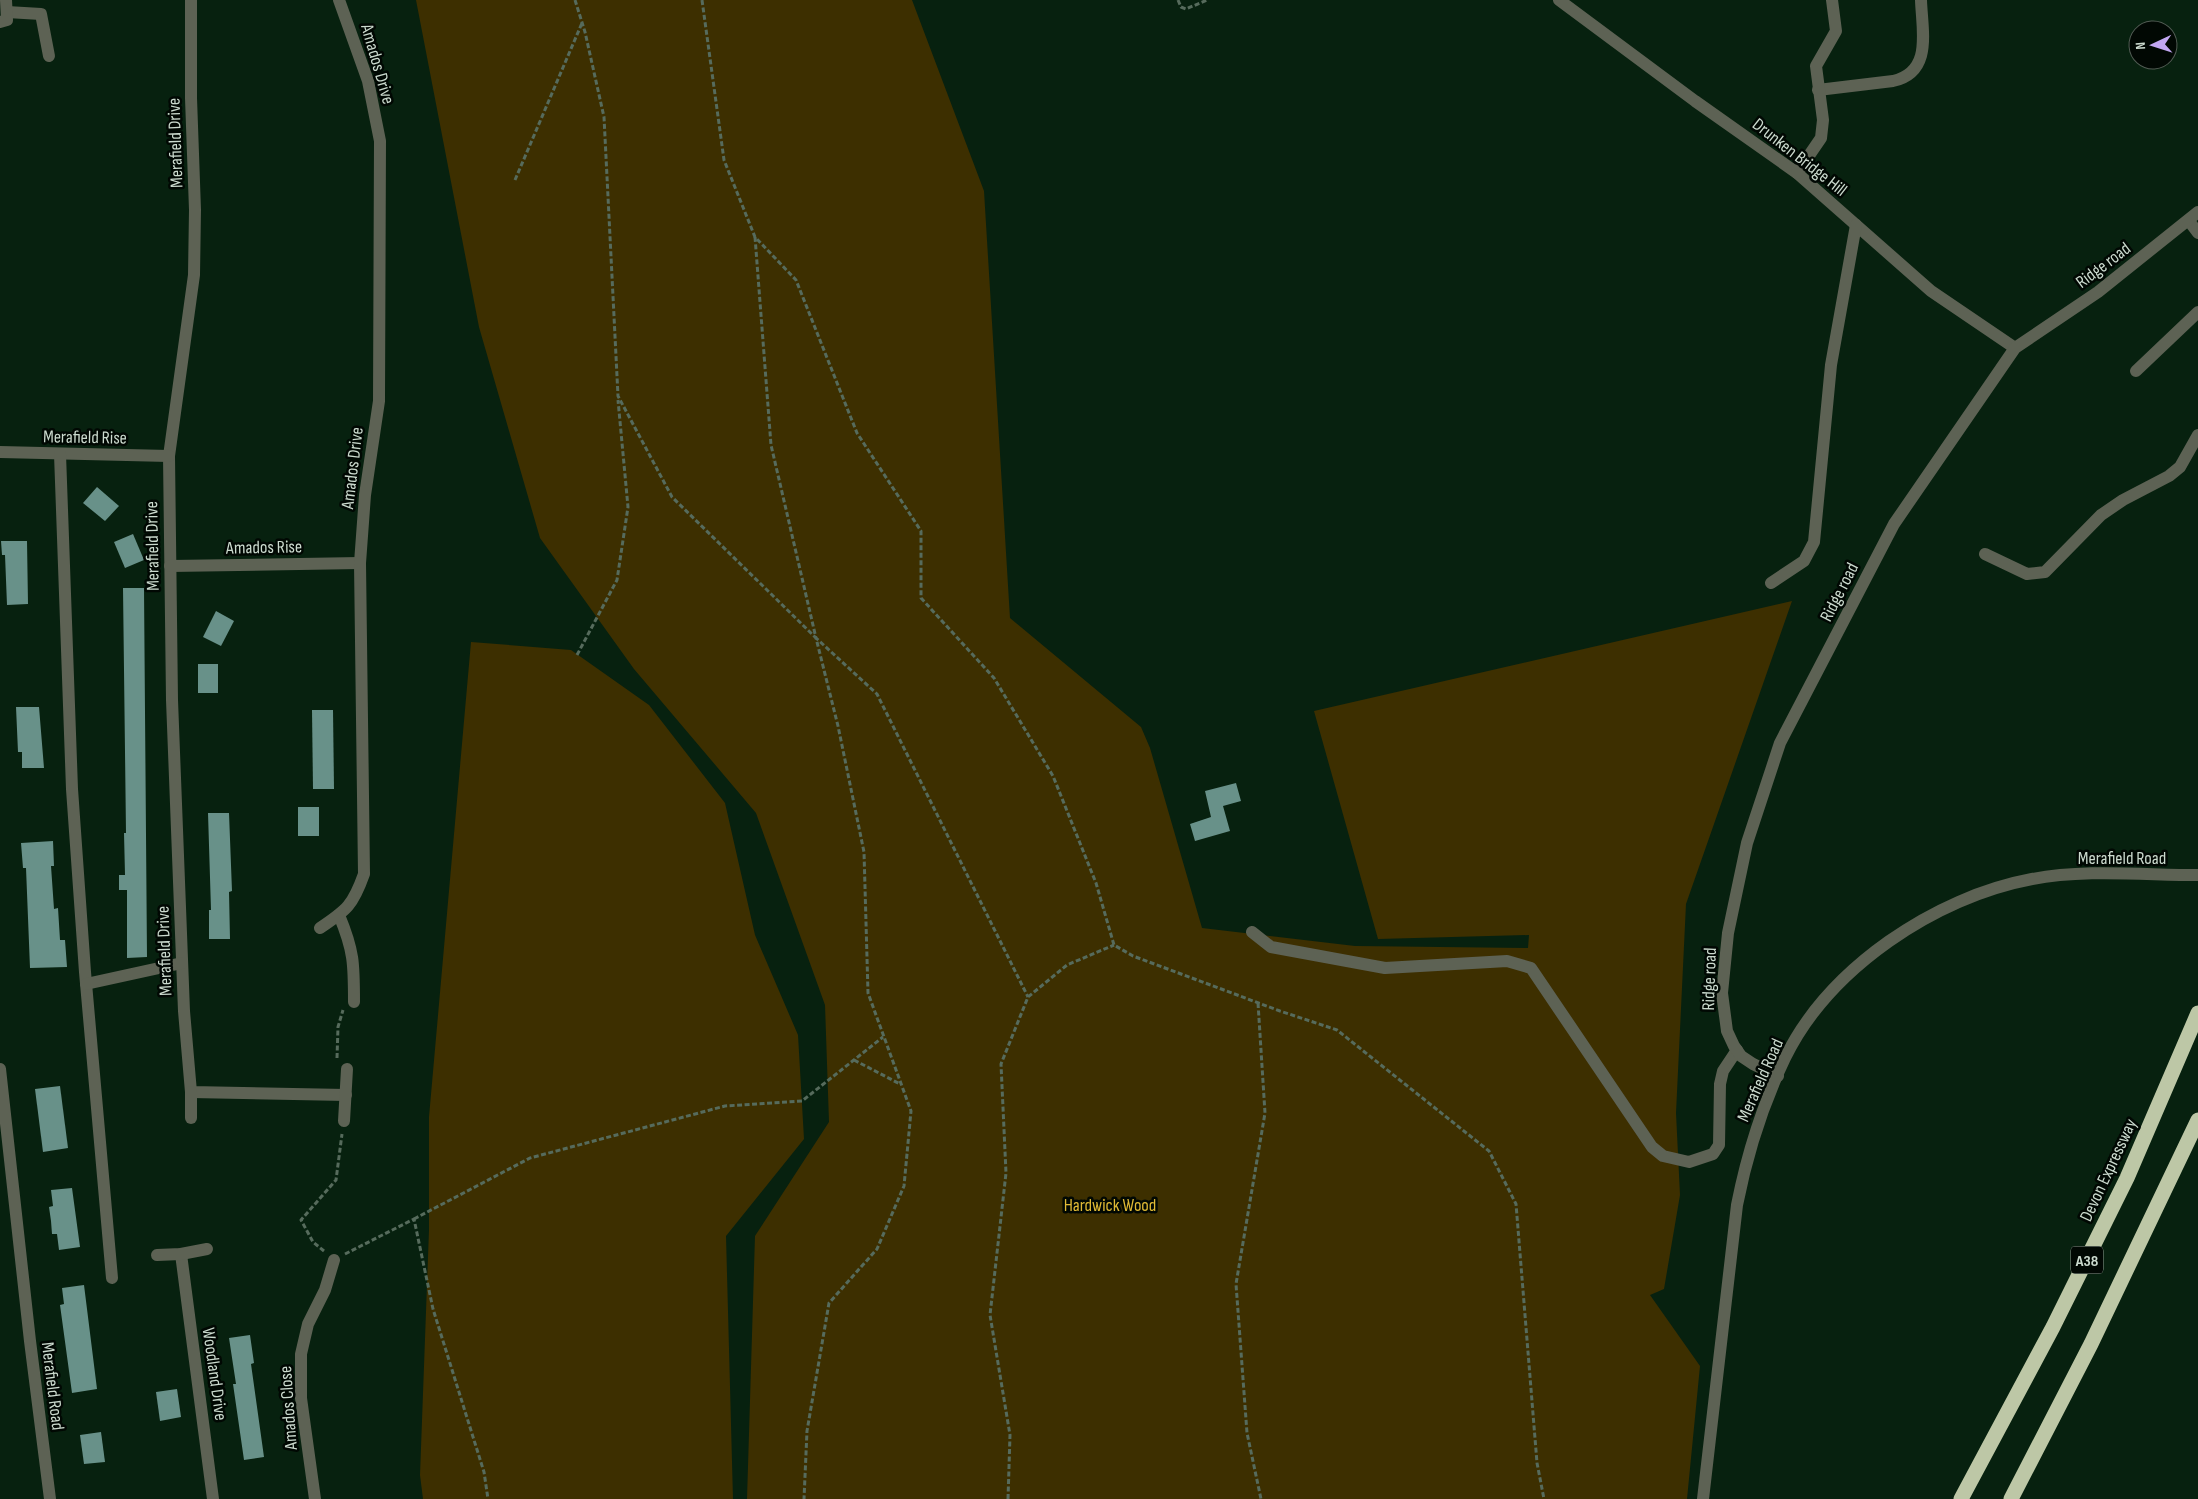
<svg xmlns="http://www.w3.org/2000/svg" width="2198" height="1499" font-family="'Sofia Sans Condensed',sans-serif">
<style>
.green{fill:#3d2f00}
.building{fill:#689189}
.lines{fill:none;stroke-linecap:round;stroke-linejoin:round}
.path{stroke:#566b5c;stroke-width:3;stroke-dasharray:5 2.5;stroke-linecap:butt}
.minor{stroke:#5d6254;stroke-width:12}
.highway{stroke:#bdc7a6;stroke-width:15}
.labels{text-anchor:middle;stroke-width:5;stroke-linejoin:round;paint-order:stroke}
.shield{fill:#010803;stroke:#8e9b91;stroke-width:1}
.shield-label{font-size:16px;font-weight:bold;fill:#cbdace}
.street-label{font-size:18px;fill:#cbdace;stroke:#010803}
.park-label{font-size:18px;fill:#e0ba35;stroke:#010803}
</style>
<rect width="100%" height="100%" fill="#07210f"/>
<g class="green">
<path d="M416 0H912L984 191 1010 618 1141 727 1150 748 1202 928 1355 946 1528 948 1529 935 1378 939 1314 711 1792 601 1686 904 1676 1113 1680 1195 1664 1289 1650 1295 1700 1366 1687 1499H747L755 1236 829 1122 825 1005 756 813 634 669 540 538 479 327Z"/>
<path d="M471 642 571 650 649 705 725 803 755 935 798 1035 804 1139 726 1236 733 1499H423L420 1475 429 1230V1117Z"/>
</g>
<g class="building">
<path d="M97 487 119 506 105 521 83 503Z"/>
<path d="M133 534 144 560 125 568 114 542Z"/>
<path d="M1 541H27L28 604 7 605 5 555H2Z"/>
<path d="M123 588H144L147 957 127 958V890H119V875H125L124 833H126Z"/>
<path d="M216 611 234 621 221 646 203 637Z"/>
<rect x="198" y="664" width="20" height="29"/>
<path d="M16 707H39L44 768H22V752H18Z"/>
<path d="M312 710H333L334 789H313Z"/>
<path d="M1236 783 1241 801 1223 806 1230 831 1195 841 1190 824 1211 817 1205 791Z"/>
<rect x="298" y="807" width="21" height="29"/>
<path d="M208 813H229L232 891 229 892 230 939H209V910H211Z"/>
<path d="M53 841 54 866H51L54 909 58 908 60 940H65L67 967 30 968 26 868H23L21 843Z"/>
<path d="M60 1086 68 1148 43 1152 35 1089Z"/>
<path d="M72 1188 80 1247 59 1250 57 1234H52L51 1221 49 1207 53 1206 51 1190Z"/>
<path d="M84 1285 97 1389 72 1393 60 1305 64 1304 62 1288Z"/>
<path d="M250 1335 254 1363 251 1364 264 1457 244 1460 233 1384H236L229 1338Z"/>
<path d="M177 1389 181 1417 160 1421 156 1392Z"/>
<path d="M101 1432 105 1462 84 1464 80 1435Z"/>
</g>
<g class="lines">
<g class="path">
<path d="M575 0 585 32 604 117 618 396 672 497 816 638 838 726 864 852 868 993 911 1111 904 1186 877 1249 829 1303 807 1431 804 1499"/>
<path d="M702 0 724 160 755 237 796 280 857 433 921 531V598L994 678 1053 776 1096 883 1114 945 1133 956 1280 1011 1337 1030 1489 1151 1516 1204 1537 1463 1544 1499"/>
<path d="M1178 0 1181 7 1186 9 1207 0"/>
<path d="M515 180 582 23"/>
<path d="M755 237 771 445 816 638 877 694 1028 997"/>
<path d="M577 655 617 580 628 507 618 400"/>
<path d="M1258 1003 1265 1113 1236 1284 1247 1433 1261 1499"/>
<path d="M337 1058 338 1027 343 1010"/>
<path d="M854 1060 900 1084"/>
<path d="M414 1219 530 1158 725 1106 802 1101 883 1037"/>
<path d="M324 1251 313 1242 301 1220 336 1180 342 1134"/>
<path d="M345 1254 414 1219 433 1309 484 1472 488 1499"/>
<path d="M1008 1499 1010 1435 990 1315 1006 1173 1001 1064 1028 997 1067 965 1114 945"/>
</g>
<g class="minor">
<path d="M191 0V98L195 210 194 275 169 456 172 700 184 1011 191 1092 346 1095"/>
<path d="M1559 0 1695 101 1797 173 1931 291 2015 348"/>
<path d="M7 12 41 14 49 56"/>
<path d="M0 22 7 20 6 0"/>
<path d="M1818 90 1893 81C1933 72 1922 31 1921 0"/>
<path d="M1797 173 1821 138 1823 120 1816 66 1836 31 1832 0"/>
<path d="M2189 221 2198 233"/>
<path d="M2136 371 2198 312"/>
<path d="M0 452 169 456"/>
<path d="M60 454 72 789 85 972 112 1278"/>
<path d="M1985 554 2027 574 2045 572 2101 515 2123 500 2169 476 2180 467 2198 435"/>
<path d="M170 566 360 563"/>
<path d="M1771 583 1804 561 1814 542 1831 365 1856 225"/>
<path d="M339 915C354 951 354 964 354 1002"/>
<path d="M320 928C347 910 353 905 364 874L360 563 365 495 379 401 380 141 368 81 339 0"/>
<path d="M1252 932 1271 947 1385 968 1507 961 1531 968 1652 1147 1663 1156 1689 1162 1713 1154 1719 1145 1720 1084 1723 1071 1737 1050"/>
<path d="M86 984 182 963"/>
<path d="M0 1069 30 1341 50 1499"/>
<path d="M1778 1076 1753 1064 1741 1056 1734 1046 1727 1031 1722 993 1728 933 1747 843 1780 743 1894 524 2015 348 2098 292 2198 212"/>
<path d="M191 1118V1092"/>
<path d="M344 1121 347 1069"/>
<path d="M181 1254 213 1499"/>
<path d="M157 1255 181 1254 207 1249"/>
<path d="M315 1499 301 1398V1354L308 1324 325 1290 334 1260"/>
<path d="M1703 1499 1737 1205C1747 1154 1763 1104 1785 1058 1829 968 1935 897 2032 879 2084 869 2145 875 2198 875"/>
</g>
<g class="highway">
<path d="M1961 1499 2053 1327 2127 1178 2198 1013"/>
<path d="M2011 1499 2091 1344 2198 1120"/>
</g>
</g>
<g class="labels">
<rect class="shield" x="2071" y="1246.5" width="32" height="27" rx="4"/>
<g class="shield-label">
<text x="2087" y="1266">A38</text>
</g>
<g class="street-label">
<text transform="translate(378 64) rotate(74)" y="6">Amados Drive</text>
<text transform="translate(175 143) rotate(-92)" y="6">Merafield Drive</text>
<text transform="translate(1800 157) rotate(38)" y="6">Drunken Bridge Hill</text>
<text transform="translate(2103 265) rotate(-37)" y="6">Ridge road</text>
<text transform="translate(85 437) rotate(1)" y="6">Merafield Rise</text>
<text transform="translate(352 468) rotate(-83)" y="6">Amados Drive</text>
<text transform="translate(152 546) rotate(-91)" y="6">Merafield Drive</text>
<text transform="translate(264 547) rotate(-1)" y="6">Amados Rise</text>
<text transform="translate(1839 592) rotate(-63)" y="6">Ridge road</text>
<text x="2122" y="864">Merafield Road</text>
<text transform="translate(164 951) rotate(-92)" y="6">Merafield Drive</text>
<text transform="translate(1709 979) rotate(-88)" y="6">Ridge road</text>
<text transform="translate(1760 1080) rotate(-66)" y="6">Merafield Road</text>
<text transform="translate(2108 1170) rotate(-65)" y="6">Devon Expressway</text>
<text transform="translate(215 1374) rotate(82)" y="6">Woodland Drive</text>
<text transform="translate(53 1386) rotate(83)" y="6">Merafield Road</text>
<text transform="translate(288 1408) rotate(-94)" y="6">Amados Close</text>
</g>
<g class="park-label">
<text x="1110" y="1211">Hardwick Wood</text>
</g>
</g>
<g transform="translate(2153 45) rotate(266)"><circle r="24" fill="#010803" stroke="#525c54"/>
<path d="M0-4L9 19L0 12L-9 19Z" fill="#c2a7f2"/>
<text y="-8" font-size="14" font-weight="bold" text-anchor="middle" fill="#cbdace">N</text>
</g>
</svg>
